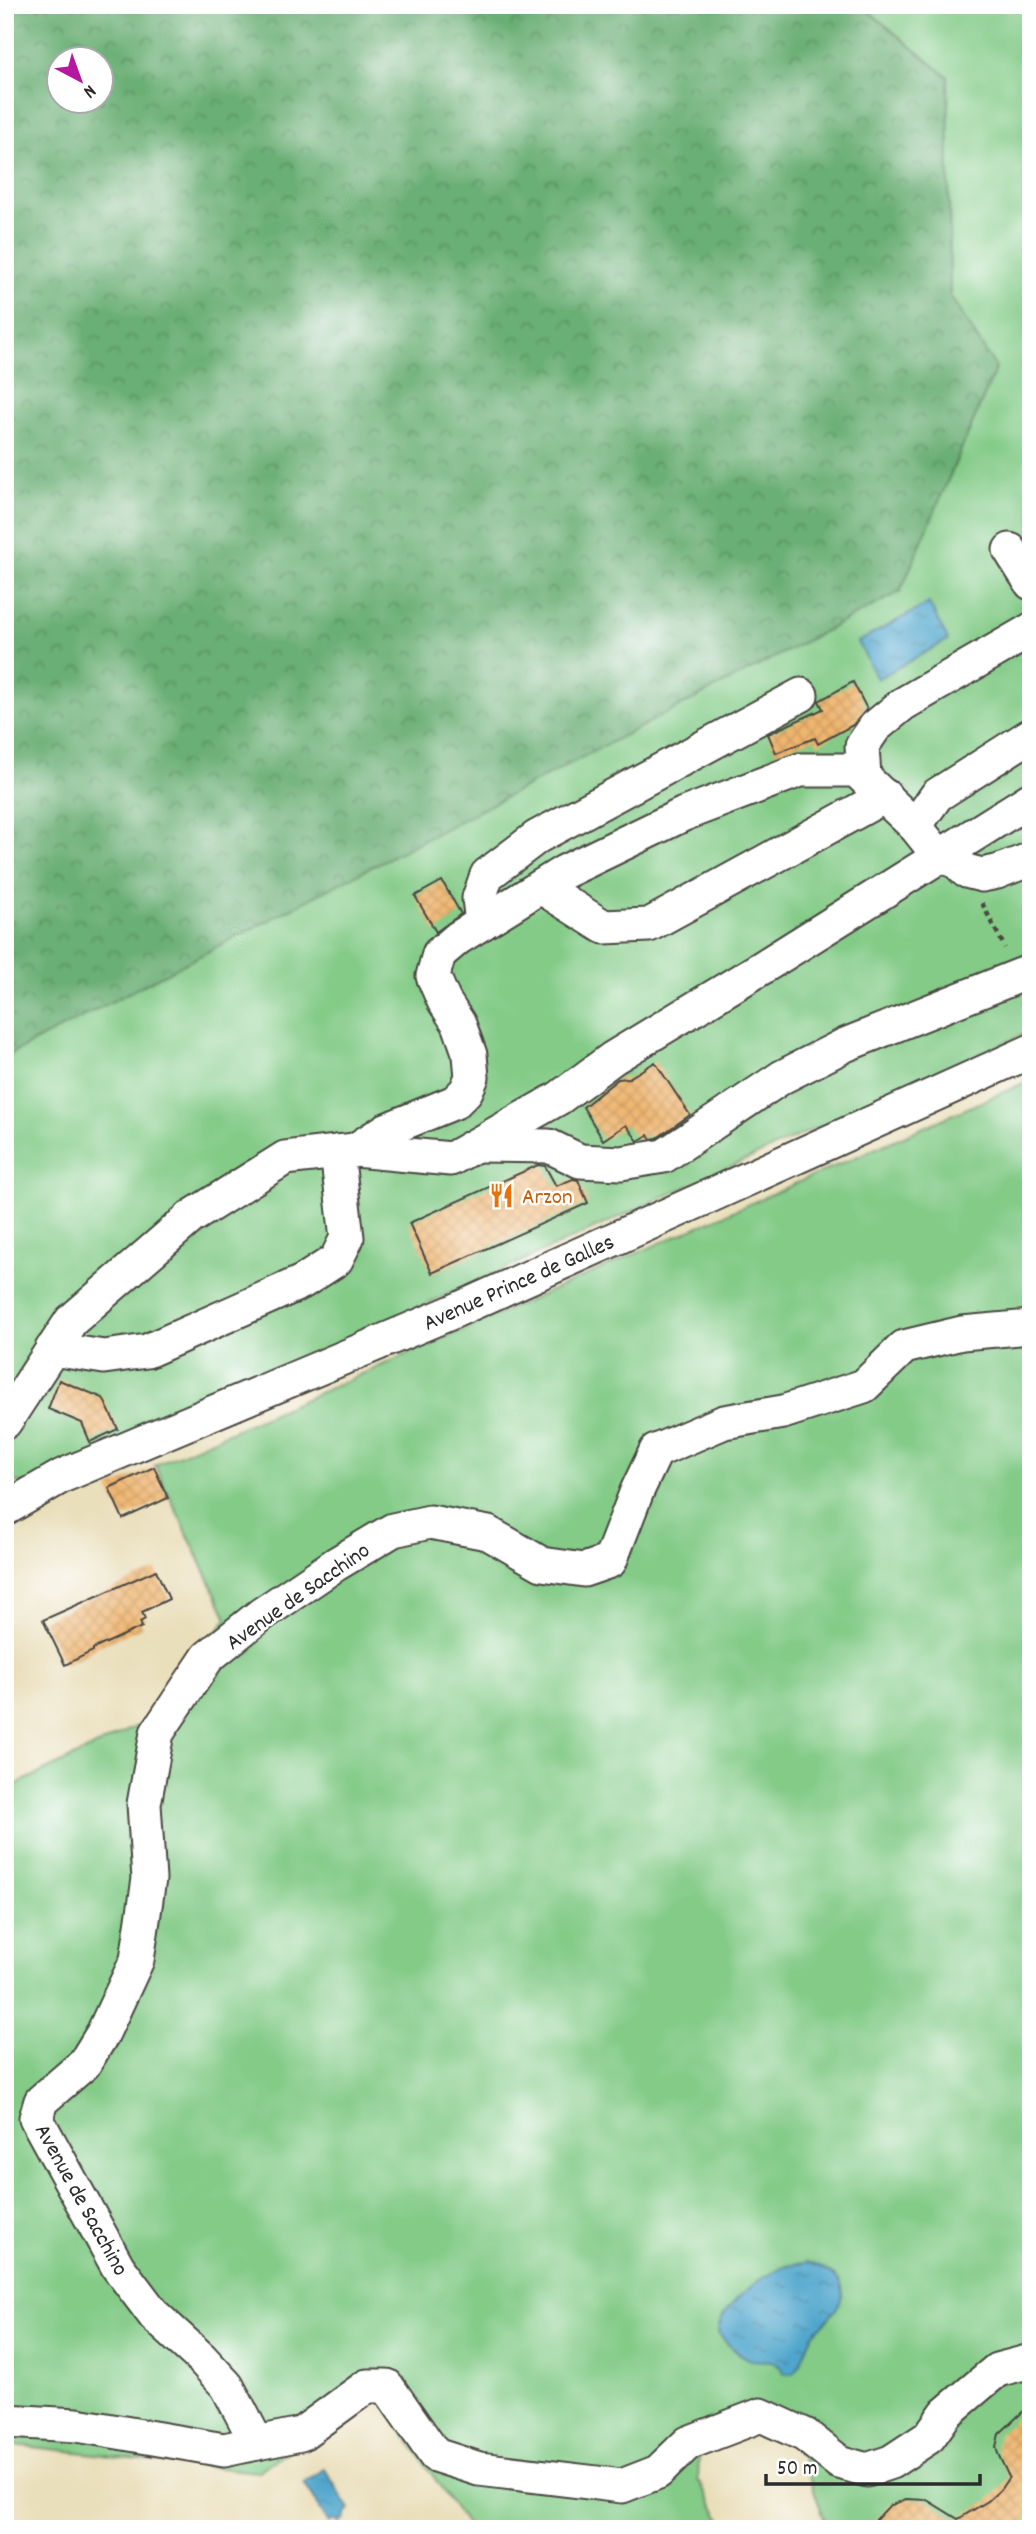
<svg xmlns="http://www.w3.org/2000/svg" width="1036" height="2534" font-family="Dekko,sans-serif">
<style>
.green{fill:#83cb87;stroke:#577b59;stroke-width:2}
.forest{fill:url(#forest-crowns);stroke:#4a6d50;stroke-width:2;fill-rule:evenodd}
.water{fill:url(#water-ripples);stroke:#3d687c;stroke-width:2}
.building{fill:url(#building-cross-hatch)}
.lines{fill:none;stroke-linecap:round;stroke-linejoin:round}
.minor-casing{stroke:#484641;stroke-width:37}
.path{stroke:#484641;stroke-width:4.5;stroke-dasharray:5 5;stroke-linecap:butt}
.minor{stroke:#fff;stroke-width:33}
.labels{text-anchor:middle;stroke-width:5;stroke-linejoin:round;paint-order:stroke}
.food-label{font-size:23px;fill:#c56008;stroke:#fff;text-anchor:start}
.street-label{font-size:23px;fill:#2b2b2b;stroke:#fff}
</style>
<defs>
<pattern id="forest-crowns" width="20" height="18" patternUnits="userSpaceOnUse" patternTransform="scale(1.75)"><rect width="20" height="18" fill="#6aaf74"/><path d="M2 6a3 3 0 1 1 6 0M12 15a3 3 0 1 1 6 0" fill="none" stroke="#578f5f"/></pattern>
<pattern id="water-ripples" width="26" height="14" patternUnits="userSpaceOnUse" patternTransform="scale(1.75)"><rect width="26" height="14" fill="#4fa6cc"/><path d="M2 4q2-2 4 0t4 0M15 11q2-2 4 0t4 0" fill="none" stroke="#4287a6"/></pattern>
<pattern id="building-cross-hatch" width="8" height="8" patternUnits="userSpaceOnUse" patternTransform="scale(1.75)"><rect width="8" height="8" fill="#efb56f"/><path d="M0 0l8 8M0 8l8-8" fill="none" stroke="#cd9c60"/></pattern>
</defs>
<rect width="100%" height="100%" fill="#fff"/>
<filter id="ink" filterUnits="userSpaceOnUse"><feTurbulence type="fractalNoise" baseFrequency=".0143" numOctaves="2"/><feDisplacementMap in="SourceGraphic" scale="14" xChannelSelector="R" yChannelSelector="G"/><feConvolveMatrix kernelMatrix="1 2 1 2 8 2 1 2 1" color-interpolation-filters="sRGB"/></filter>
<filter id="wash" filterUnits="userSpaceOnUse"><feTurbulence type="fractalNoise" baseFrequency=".00686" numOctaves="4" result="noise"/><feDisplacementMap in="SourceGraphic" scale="28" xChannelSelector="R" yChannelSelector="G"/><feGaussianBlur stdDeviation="1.57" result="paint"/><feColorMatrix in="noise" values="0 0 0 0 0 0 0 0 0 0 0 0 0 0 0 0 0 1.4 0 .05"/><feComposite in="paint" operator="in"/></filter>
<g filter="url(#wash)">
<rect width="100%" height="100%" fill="#eadfbb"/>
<g class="green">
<path d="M861 5H1031V1031L27 1485 5 1479V1057L900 592 996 368 950 296 948 77Z"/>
<path d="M1031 1080V2529H828L801 2454 781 2429 752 2425 699 2456 698 2480 723 2522 715 2529H469L377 2393 257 2472 5 2444V1790L152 1719 227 1618 155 1465Z"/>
</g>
<path class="forest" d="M5 5H861L948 77 950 296 996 368 900 592 5 1057ZM60 60H102V102H60Z"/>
<g class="water">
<path d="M929 603 948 640 877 679 858 642Z"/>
<path d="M808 2262C842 2275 856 2289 827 2320 822 2326 816 2330 812 2336 805 2348 803 2365 792 2374L784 2373C774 2354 764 2364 749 2359 736 2353 727 2344 718 2333 718 2307 763 2274 787 2266 793 2264 801 2264 808 2262Z"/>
<path d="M325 2469 350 2510 345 2514V2518L339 2523 334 2520 329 2523 304 2483Z"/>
</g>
<g id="blocks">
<g class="building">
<path d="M853 682 867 709 853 725 818 744 815 738 776 753 768 734 823 709 819 701Z"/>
<path d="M442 881 461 914 436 932 415 896Z"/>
<path d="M655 1062 690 1115 657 1138 651 1139 648 1135 638 1141 626 1125 603 1140 583 1107 618 1079 629 1078Z"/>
<path d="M538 1165 545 1166 556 1186 573 1179 578 1180 588 1203 432 1273 409 1223Z"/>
<path d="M59 1380 103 1398 118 1429 90 1442 82 1423 48 1409Z"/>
<path d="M154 1467 168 1498 123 1519 109 1488Z"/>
<path d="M156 1570 169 1599 142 1612 145 1619 140 1622 142 1627 93 1649V1651L65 1665 43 1620Z"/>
<path d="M1031 2404V2517L1007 2529H867L889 2506 906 2499 927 2500 958 2519 988 2501 1000 2490 1009 2477 998 2454 996 2447 999 2434Z"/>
</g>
</g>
</g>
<g filter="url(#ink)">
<use href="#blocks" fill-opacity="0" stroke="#484641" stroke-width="2"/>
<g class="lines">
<defs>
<g id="minor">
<path d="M1010 550 1031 583"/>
<path d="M864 776 862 746 875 727 903 704 1031 630"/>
<path d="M915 826 937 795 1031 735"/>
<path d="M541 887 604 927 649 925 885 796"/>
<path d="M482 923 479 898 487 875 537 837 801 695"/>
<path d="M478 1145 549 1146 580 1161 621 1163 664 1156 782 1077 845 1045 1031 971"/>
<path d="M355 1150 386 1130 455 1102 466 1091 472 1077 470 1055 459 1024 444 1001 433 976 439 954 458 938 564 872 684 814 800 770H856L915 826 939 856 956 861 966 871 982 875 997 872 1031 859"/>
<path d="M1031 1327 962 1333 904 1347 864 1386 783 1412 724 1422 656 1451 637 1491 610 1561 584 1570 542 1564 488 1533 430 1522 393 1530 336 1564 262 1614 208 1657 157 1733 144 1804 149 1879 137 1960 103 2033 84 2064 41 2101 36 2118 118 2267 155 2316 202 2359 227 2386 257 2443 301 2434 367 2386H387L435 2455 479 2469 622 2486 658 2472 688 2443 761 2415 805 2435 839 2462 867 2470 891 2462 929 2437 946 2413 997 2370 1031 2361"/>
<path d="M52 1349 104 1357 147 1351 302 1282 336 1260 347 1238 337 1152"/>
<path d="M5 1422 71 1321 191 1217 285 1158 355 1150 451 1159 559 1098 613 1058 763 967 1031 799"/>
<path d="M5 1509 62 1476 450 1313 1031 1051"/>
<path d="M5 2421 77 2425 224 2450 257 2443"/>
</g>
</defs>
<use href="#minor" class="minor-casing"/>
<path class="path" d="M982 903 1005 948"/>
<use href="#minor" class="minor"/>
</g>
</g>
<defs>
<symbol id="restaurant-bare" viewBox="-9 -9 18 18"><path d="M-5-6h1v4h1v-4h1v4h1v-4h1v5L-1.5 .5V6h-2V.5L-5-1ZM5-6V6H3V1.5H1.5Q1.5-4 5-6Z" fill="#e8710a" stroke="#fff" stroke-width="2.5" paint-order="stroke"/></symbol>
</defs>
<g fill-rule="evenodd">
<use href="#restaurant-bare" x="484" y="1178" width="35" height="35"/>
</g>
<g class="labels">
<g class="food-label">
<text x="522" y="1203">Arzon</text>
</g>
<g class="street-label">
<text transform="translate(518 1281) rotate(-24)" y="8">Avenue Prince de Galles</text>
<text transform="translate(297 1595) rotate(-35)" y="8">Avenue de Sacchino</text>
<text transform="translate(83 2199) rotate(61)" y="8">Avenue de Sacchino</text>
</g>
</g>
<rect width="1036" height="2534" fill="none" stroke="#fff" stroke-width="28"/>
<g transform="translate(80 80) rotate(139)"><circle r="33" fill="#ffffff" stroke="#aaaaaa" stroke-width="2"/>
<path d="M0-5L12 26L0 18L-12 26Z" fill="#b5179e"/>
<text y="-10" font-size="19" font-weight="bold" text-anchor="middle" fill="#2b2b2b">N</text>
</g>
<path d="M766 2474v10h214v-10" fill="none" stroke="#2b2b2b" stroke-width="3.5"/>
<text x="777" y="2474" font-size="21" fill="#2b2b2b" stroke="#ffffff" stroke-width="5" paint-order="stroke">50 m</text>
</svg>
